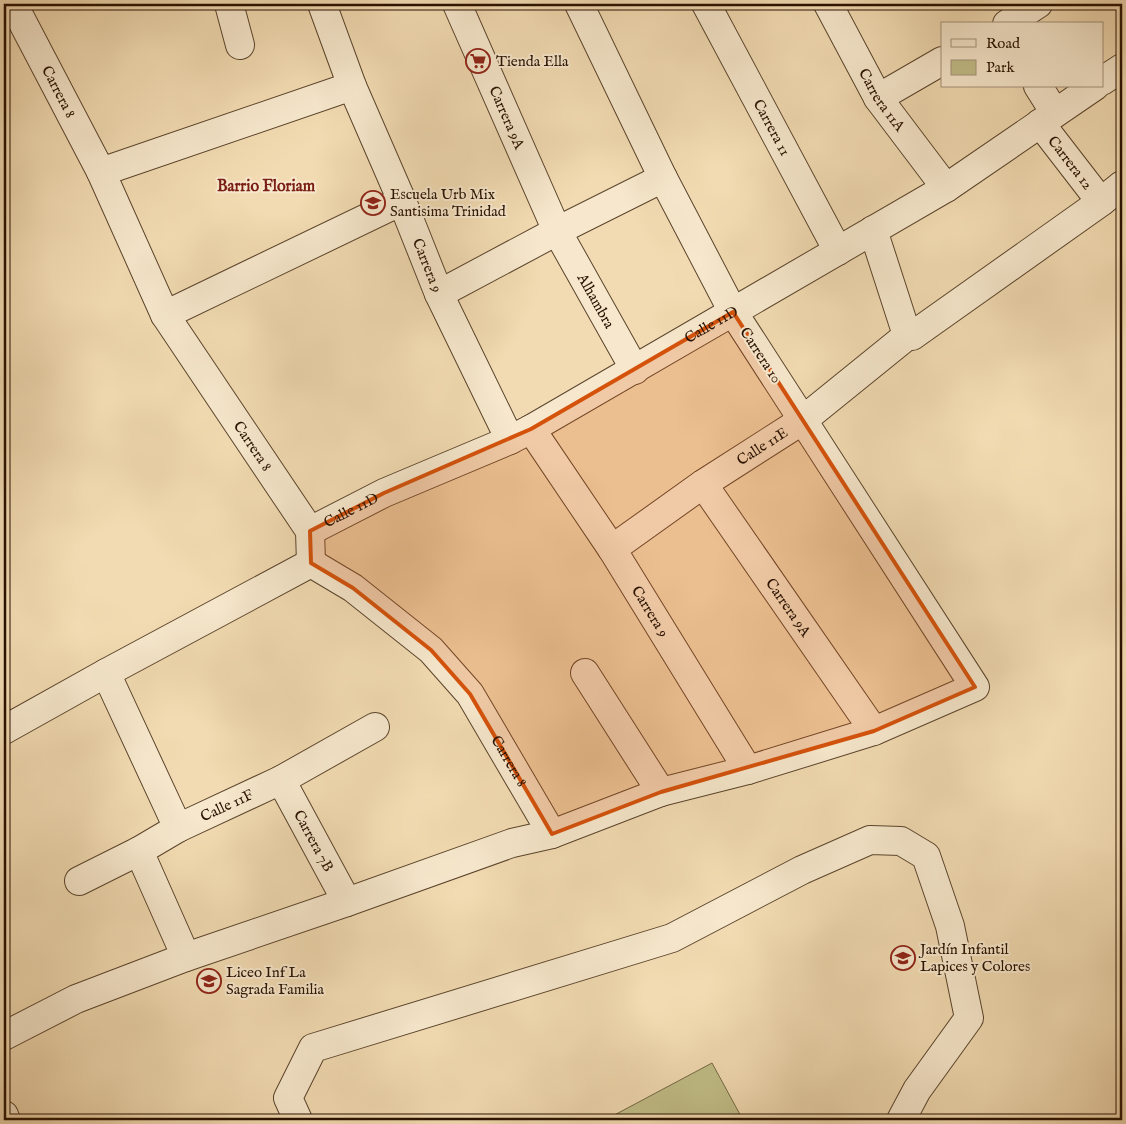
<svg xmlns="http://www.w3.org/2000/svg" width="1126" height="1124" font-family="'IM FELL English',serif">
<style>
.green{fill:#c1be88;stroke:#746844}
.lines{fill:none;stroke-linecap:round;stroke-linejoin:round}
.minor-casing{stroke:#5a442c;stroke-width:30}
.minor{stroke:#f7e8cd;stroke-width:28}
.marked{fill:#d5520b;fill-opacity:0.2;stroke:#d5520b;stroke-width:4;stroke-linejoin:round}
.labels{text-anchor:middle;stroke-width:4;stroke-linejoin:round;paint-order:stroke}
.poi-label{font-size:15px;fill:#281100;stroke:#f7e8cd;text-anchor:start}
.street-label{font-size:15px;fill:#281100;stroke:#f7e8cd}
.neighbourhood-label{font-size:16px;font-weight:bold;fill:#7a1f14;stroke:#f7e8cd}
</style>
<rect width="100%" height="100%" fill="#f2dbb2"/>
<filter id="stains"><feTurbulence type="fractalNoise" baseFrequency=".004" numOctaves="4"/><feColorMatrix values="0 0 0 0 .2 0 0 0 0 .09 0 0 0 0 .02 0 0 0 .5 -.17"/></filter>
<radialGradient id="worn" r=".72"><stop offset=".6" stop-color="#630" stop-opacity="0"/><stop offset="1" stop-color="#630" stop-opacity=".3"/></radialGradient>
<path class="green" d="M712 1063 743 1120H605Z"/>
<g class="lines">
<defs>
<g id="minor">
<path id="s1" d="M13 4 101 172 165 315 310 531 311 563"/>
<path d="M229 4 240 45"/>
<path id="s2" d="M322 4 352 86 402 201 439 294 510 440"/>
<path id="s3" d="M457 4 557 231 635 370"/>
<path id="s4" d="M706 4 838 251"/>
<path id="s5" d="M828 4 878 98 946 188"/>
<path d="M1007 24 1038 4"/>
<path d="M1102 81 1122 68"/>
<path d="M1038 86 1055 113"/>
<path d="M878 98 942 61"/>
<path id="s6" d="M1040 123 1101 202"/>
<path d="M101 172 352 86"/>
<path d="M873 230 906 332 908 335 912 336 1101 202 1122 185"/>
<path d="M439 294 557 231 663 178"/>
<path d="M165 315 402 201"/>
<path id="s7" d="M531 429 612 549 748 770"/>
<path id="s8" d="M703 484 874 731"/>
<path id="s9" d="M310 531 384 493 510 440 531 429 946 188 1095 86"/>
<path id="s10" d="M612 549 703 484 803 420 908 335"/>
<path id="s11" d="M311 563 353 588 431 650 470 694 552 834"/>
<path d="M106 673 178 828"/>
<path d="M585 673 661 792"/>
<path d="M4 730 106 673 311 563"/>
<path id="s12" d="M281 780 347 902"/>
<path d="M139 851 186 957"/>
<path id="s13" d="M79 881 139 851 178 828 281 780 375 727"/>
<path d="M4 1036 76 999 186 957 347 902 512 843 552 834 661 792 748 770 874 731 975 687 733 312 663 178 579 4"/>
<path d="M4 1115 6 1120"/>
<path d="M298 1120 288 1098 313 1048 672 938 802 870 870 840 901 841 926 856 950 926 969 1018 917 1090 901 1120"/>
</g>
</defs>
<use href="#minor" class="minor-casing"/>
<use href="#minor" class="minor"/>
</g>
<path class="marked" d="M733 312 975 687 874 731 661 792 552 834 470 694 431 650 353 588 311 563 310 531 384 493 531 429Z"/>
<defs>
<symbol id="supermarket-ring" viewBox="-11 -11 22 22"><circle r="9.5" fill="#f7e8cd" stroke="#8f2418" stroke-width="1.5"/><path d="M-6-5.5h2.5l.6 2H6L4.5 2H-2.5L-4.4-4H-6ZM-1.5 3.2a1.3 1.3 0 1 0 .1 0ZM3 3.2a1.3 1.3 0 1 0 .1 0Z" fill="#8f2418"/></symbol>
<symbol id="school-ring" viewBox="-11 -11 22 22"><circle r="9.5" fill="#f7e8cd" stroke="#8f2418" stroke-width="1.5"/><path d="M0-5L7-2L0 1L-7-2ZM-4 1L0 2.5L4 1V4Q0 6-4 4Z" fill="#8f2418"/></symbol>
</defs>
<g fill-rule="evenodd">
<use href="#supermarket-ring" x="464" y="47" width="28" height="28"/>
<use href="#school-ring" x="359" y="189" width="28" height="28"/>
<use href="#school-ring" x="889" y="944" width="28" height="28"/>
<use href="#school-ring" x="195" y="967" width="28" height="28"/>
</g>
<g class="labels">
<g class="poi-label">
<text x="496" y="66">Tienda Ella</text>
<text x="390" y="199">Escuela Urb Mix<tspan x="390" dy="17">Santisima Trinidad</tspan></text>
<text x="920" y="954">Jardín Infantil<tspan x="920" dy="17">Lapices y Colores</tspan></text>
<text x="226" y="977">Liceo Inf La<tspan x="226" dy="17">Sagrada Familia</tspan></text>
</g>
<g class="street-label">
<text dy="5" stroke="none"><textPath href="#s1" startOffset="99">Carrera 8</textPath></text>
<text dy="5" stroke="none"><textPath href="#s5" startOffset="110">Carrera 11A</textPath></text>
<text dy="5" stroke="none"><textPath href="#s3" startOffset="124">Carrera 9A</textPath></text>
<text dy="5" stroke="none"><textPath href="#s4" startOffset="140">Carrera 11</textPath></text>
<text dy="5" stroke="none"><textPath href="#s6" startOffset="50">Carrera 12</textPath></text>
<text dy="5" stroke="none"><textPath href="#s2" startOffset="282">Carrera 9</textPath></text>
<text dy="5" stroke="none"><textPath href="#s3" startOffset="328">Alhambra</textPath></text>
<text dy="5" stroke="none"><textPath href="#s9" startOffset="452">Calle 11D</textPath></text>
<text transform="translate(761 355) rotate(57)" y="5">Carrera 10</text>
<text dy="5" stroke="none"><textPath href="#s1" startOffset="504">Carrera 8</textPath></text>
<text dy="5" stroke="none"><textPath href="#s10" startOffset="182">Calle 11E</textPath></text>
<text dy="5" stroke="none"><textPath href="#s9" startOffset="46">Calle 11D</textPath></text>
<text dy="5" stroke="none"><textPath href="#s8" startOffset="150">Carrera 9A</textPath></text>
<text dy="5" stroke="none"><textPath href="#s7" startOffset="218">Carrera 9</textPath></text>
<text dy="5" stroke="none"><textPath href="#s11" startOffset="285">Carrera 8</textPath></text>
<text dy="5" stroke="none"><textPath href="#s13" startOffset="166">Calle 11F</textPath></text>
<text dy="5" stroke="none"><textPath href="#s12" startOffset="69">Carrera 7B</textPath></text>
</g>
<g class="neighbourhood-label">
<text x="266" y="191">Barrio Floriam</text>
</g>
</g>
<rect width="1126" height="1124" fill="none" stroke="#f2dbb2" stroke-width="20"/>
<rect x="5" y="5" width="1116" height="1114" fill="none" stroke="#281100" stroke-width="2.5"/>
<rect x="10" y="10" width="1106" height="1104" fill="none" stroke="#281100"/>
<rect x="941" y="22" width="162" height="65" fill="#f7e8cd" stroke="#a4927b"/>
<rect x="951" y="39" width="25" height="8" fill="#f7e8cd" stroke="#a4927b"/>
<text x="986" y="48" font-size="15" fill="#281100">Road</text>
<rect x="951" y="60" width="25" height="15" fill="#c1be88" stroke="#a4927b"/>
<text x="986" y="72" font-size="15" fill="#281100">Park</text>
<rect width="100%" height="100%" filter="url(#stains)"/>
<rect width="100%" height="100%" fill="url(#worn)"/>
</svg>
